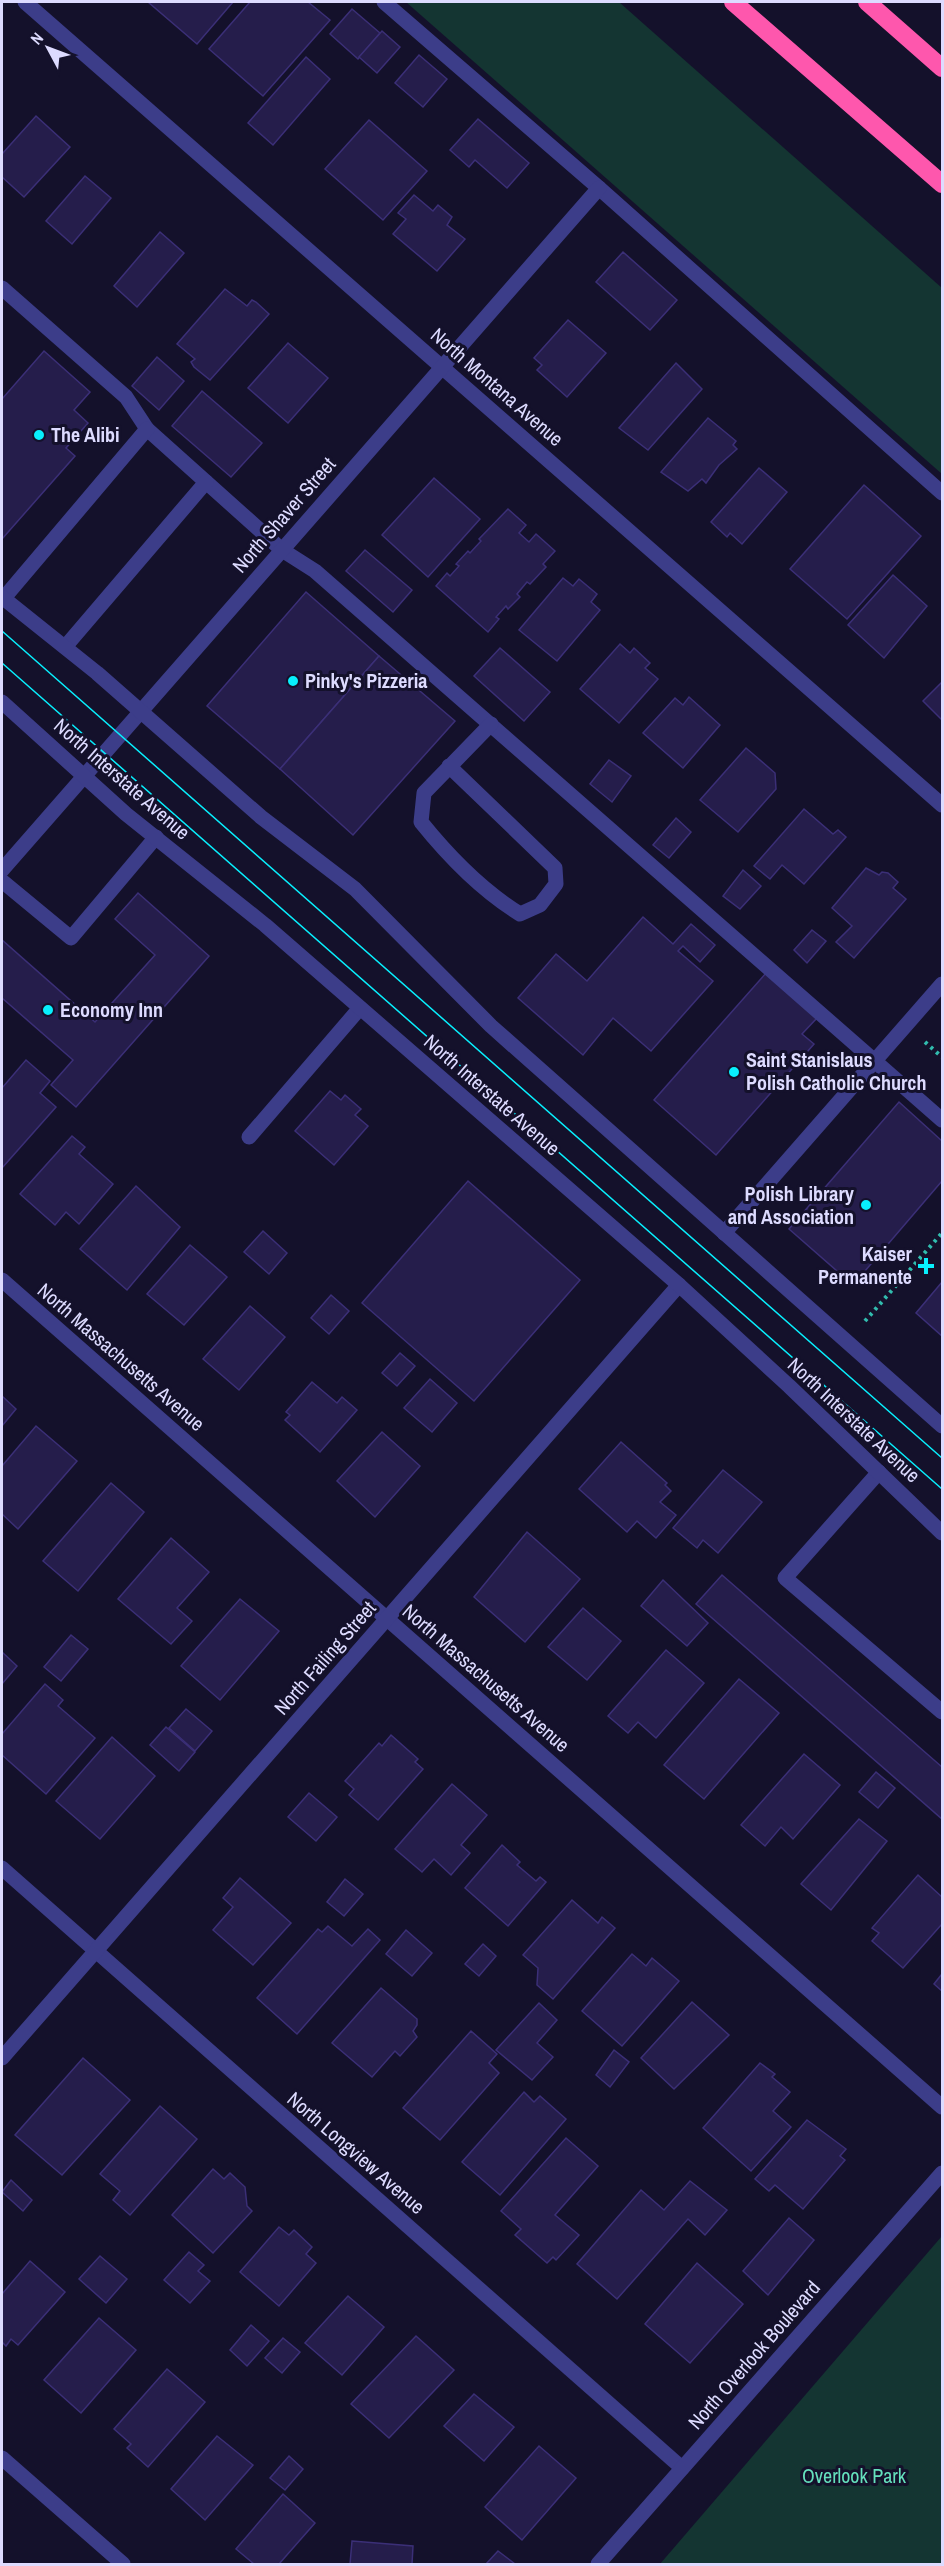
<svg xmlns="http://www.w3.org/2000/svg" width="944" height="2566" font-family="'Archivo Narrow',sans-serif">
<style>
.green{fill:#143532}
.building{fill:#251d4b;stroke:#3b2f77;stroke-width:1.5}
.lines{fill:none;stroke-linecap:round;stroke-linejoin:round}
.path{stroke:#31bcae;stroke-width:4;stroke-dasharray:3 4.5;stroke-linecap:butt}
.service{stroke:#3c3d89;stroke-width:15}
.minor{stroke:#3c3d89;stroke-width:15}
.tertiary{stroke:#3c3d89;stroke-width:15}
.motorway{stroke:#fe57ad;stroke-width:18}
.tram{stroke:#08effd;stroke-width:1.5}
.poi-dot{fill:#08effd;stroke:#14112b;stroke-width:2}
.labels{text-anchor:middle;stroke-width:6;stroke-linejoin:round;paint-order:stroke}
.street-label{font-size:20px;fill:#dddbff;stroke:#14112b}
.poi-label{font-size:20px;font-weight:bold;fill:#dddbff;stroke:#14112b;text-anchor:start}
.park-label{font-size:20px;fill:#65e0bd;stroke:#14112b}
</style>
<rect width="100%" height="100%" fill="#14112b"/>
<g class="green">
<path d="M406 2H619L942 288V474Z"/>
<path d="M942 2236V2564H660Z"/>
</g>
<g class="building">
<path d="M148 2H233L197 44Z"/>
<path d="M250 2H308L330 20 263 96 209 49Z"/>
<path d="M352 9 380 33 358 59 330 34Z"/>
<path d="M382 31 400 47 377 73 359 57Z"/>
<path d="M419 55 447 79 423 107 395 83Z"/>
<path d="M306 57 330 79 273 145 248 123Z"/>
<path d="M36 116 70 147 24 197 2 177V154Z"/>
<path d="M478 119 529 163 507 188 475 160 469 167 450 150Z"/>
<path d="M369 120 427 171 383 220 325 169Z"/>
<path d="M85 176 111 198 72 244 46 221Z"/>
<path d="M414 195 433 211 438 205 452 217 447 225 465 239 437 271 393 234 406 219 398 213Z"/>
<path d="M160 232 184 253 137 307 114 286Z"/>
<path d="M623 252 677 300 650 330 596 282Z"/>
<path d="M225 289 247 306 252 300 256 302 269 314 210 380 194 367 191 362 195 359 177 344Z"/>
<path d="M568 320 606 353 567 397 537 370 542 365 534 358Z"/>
<path d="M288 343 328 378 288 423 248 388Z"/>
<path d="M44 351 90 392 74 410 88 423 66 448 75 456 2 539V399Z"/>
<path d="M157 357 184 381 159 410 132 386Z"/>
<path d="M676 363 702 389 648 450 619 428Z"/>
<path d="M202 391 262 443 231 477 172 426Z"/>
<path d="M708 418 736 441 733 445 737 449 719 465 706 483 702 479 688 491 661 472Z"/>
<path d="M759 468 787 492 742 544 730 533 727 537 711 522Z"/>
<path d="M434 478 480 519 428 577 382 535Z"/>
<path d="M864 485 921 536 847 619 790 569Z"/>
<path d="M508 509 526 525 519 533 529 542 536 534 555 551 543 564 546 567 530 584 527 582 517 594 520 597 508 609 506 606 496 617 499 619 488 632 436 586 447 573 450 576 459 566 456 564 468 551 470 553 481 541 479 539Z"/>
<path d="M365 550 412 590 393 612 346 571Z"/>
<path d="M893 575 927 606 884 658 848 625Z"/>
<path d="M563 578 573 586 579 579 597 594 591 602 600 610 557 661 519 630Z"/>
<path d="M306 592 379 656 280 769 207 706Z"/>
<path d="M620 644 630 653 634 648 650 663 645 668 658 679 619 723 580 689Z"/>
<path d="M500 648 550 692 524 721 474 676Z"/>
<path d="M379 656 455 721 353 835 280 769Z"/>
<path d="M942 682V720L923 701Z"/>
<path d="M689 697 720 725 683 768 643 733 675 698 683 705Z"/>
<path d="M746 748 775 773 776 789 738 832 700 800Z"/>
<path d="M609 760 631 776 612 802 590 784Z"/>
<path d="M804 809 833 834 838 830 846 837 804 884 782 865 770 879 754 866Z"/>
<path d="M676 818 691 832 669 858 653 845Z"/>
<path d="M866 868 879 875 882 872 888 873 898 882 893 888 906 899 854 958 836 942 852 926 832 908Z"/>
<path d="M743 870 761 886 740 909 723 896Z"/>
<path d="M138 893 209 956 76 1107 51 1085 73 1060 2 998V940L95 1022 155 955 115 919Z"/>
<path d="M643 917 673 944 691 924 715 945 700 962 683 946 678 951 713 981 651 1051 613 1018 583 1055 518 998 556 954 587 981Z"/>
<path d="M812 930 826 941 807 963 794 950Z"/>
<path d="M766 973 817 1018 802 1034 814 1044 716 1155 654 1100Z"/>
<path d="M26 1060 50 1081 40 1093 56 1107 2 1168V1088Z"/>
<path d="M330 1091 341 1100 345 1095 361 1109 355 1115 368 1126 334 1165 295 1131Z"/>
<path d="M899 1102 942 1141V1181L853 1285 789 1229Z"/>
<path d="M72 1136 85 1147 79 1154 113 1184 79 1224 66 1212 55 1225 20 1194Z"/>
<path d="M468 1181 580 1280 474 1401 362 1303Z"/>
<path d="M136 1186 180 1227 127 1290 80 1249Z"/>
<path d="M263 1231 287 1253 269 1274 244 1252Z"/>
<path d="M190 1245 227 1277 184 1325 147 1294Z"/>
<path d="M942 1282V1336L916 1313Z"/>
<path d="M331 1295 349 1311 329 1334 311 1318Z"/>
<path d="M250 1306 285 1337 239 1390 203 1359Z"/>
<path d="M400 1353 415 1366 397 1386 382 1373Z"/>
<path d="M430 1379 457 1403 432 1432 404 1408Z"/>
<path d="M312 1382 337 1403 342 1397 357 1410 320 1452 285 1420 290 1415 286 1412Z"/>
<path d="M2 1396 16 1409 2 1426Z"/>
<path d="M36 1426 77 1461 18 1529 2 1514V1466Z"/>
<path d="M382 1432 420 1466 375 1517 337 1481Z"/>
<path d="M621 1442 667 1483 665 1485 671 1491 660 1502 676 1515 656 1538 637 1521 627 1532 579 1489Z"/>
<path d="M723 1470 762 1502 718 1553 703 1540 697 1548 673 1528Z"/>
<path d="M111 1483 144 1512 78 1591 43 1561Z"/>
<path d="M527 1532 580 1579 525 1642 474 1597Z"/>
<path d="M171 1538 209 1572 177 1608 192 1621 171 1644 118 1599Z"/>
<path d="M722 1575 942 1767V1819L696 1604Z"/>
<path d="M663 1580 708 1623 687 1646 641 1606Z"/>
<path d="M240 1599 279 1631 220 1700 181 1666Z"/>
<path d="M583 1608 621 1641 587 1680 548 1647Z"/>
<path d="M71 1635 88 1649 61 1681 44 1667Z"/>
<path d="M666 1650 704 1683 656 1738 638 1722 628 1733 608 1716Z"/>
<path d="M2 1652 17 1666 2 1684Z"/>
<path d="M739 1679 779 1713 704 1799 664 1765Z"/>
<path d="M45 1684 63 1700 58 1706 95 1738 46 1794 2 1755V1734Z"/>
<path d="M186 1709 212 1731 195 1751 169 1728Z"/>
<path d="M166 1727 195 1752 179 1771 150 1745Z"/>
<path d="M391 1735 418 1759 415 1762 423 1769 378 1820 349 1795 354 1789 345 1781 379 1743 382 1746Z"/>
<path d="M112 1737 155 1776 100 1839 56 1801Z"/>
<path d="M804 1754 840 1785 793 1839 781 1827 765 1846 741 1825Z"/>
<path d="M876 1772 895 1788 878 1808 859 1792Z"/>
<path d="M452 1784 487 1815 461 1845 470 1853 451 1875 434 1859 422 1872 395 1849Z"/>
<path d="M309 1793 337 1817 316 1841 288 1817Z"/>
<path d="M859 1819 887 1841 831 1910 801 1884Z"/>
<path d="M502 1845 520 1862 517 1865 536 1881 540 1877 546 1882 508 1926 465 1888Z"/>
<path d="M918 1875 942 1897V1924L903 1968 872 1941 879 1933 872 1928Z"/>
<path d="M240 1878 291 1923 253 1965 213 1930 233 1907 223 1898Z"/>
<path d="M345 1879 363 1894 344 1916 327 1902Z"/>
<path d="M572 1900 598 1923 602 1917 615 1928 553 1999 537 1985 538 1968 523 1955Z"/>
<path d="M328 1926 352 1946 368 1929 380 1940 297 2034 257 1998 318 1929 322 1932Z"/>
<path d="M406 1930 432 1953 412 1976 386 1954Z"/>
<path d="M483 1944 496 1956 479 1976 465 1964Z"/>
<path d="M632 1954 646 1966 652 1958 679 1981 622 2046 582 2011Z"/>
<path d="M942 1974V1991L934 1984Z"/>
<path d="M381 1988 417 2019V2025L413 2031 417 2037 400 2056 395 2051 372 2077 332 2043Z"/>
<path d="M692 2002 729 2035 674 2089 641 2058Z"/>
<path d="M539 2003 557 2020 537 2043 553 2057 532 2080 496 2050Z"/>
<path d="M471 2031 497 2054 489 2063 499 2073 440 2140 403 2108Z"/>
<path d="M614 2050 629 2062 610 2087 596 2075Z"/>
<path d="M83 2058 130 2100 62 2175 15 2135Z"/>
<path d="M760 2063 775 2074 772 2077 790 2092 773 2111 791 2127 751 2171 703 2128Z"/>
<path d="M524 2092 534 2102 540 2096 566 2119 500 2195 462 2162Z"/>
<path d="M160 2106 197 2139 130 2215 113 2200 120 2191 100 2174Z"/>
<path d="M807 2120 846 2149 840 2156 845 2160 803 2209 775 2185 769 2191 755 2179Z"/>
<path d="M566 2138 598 2166 555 2215 579 2235 556 2260 553 2257 547 2263 515 2235 521 2229 501 2211Z"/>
<path d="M213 2169 224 2179 230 2173 245 2187 247 2206 252 2211 213 2253 172 2215Z"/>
<path d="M11 2180 32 2200 23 2211 2 2192Z"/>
<path d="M690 2181 727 2210 705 2235 688 2219 617 2299 577 2264 641 2190 664 2210Z"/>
<path d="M789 2218 814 2240 768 2295 743 2271Z"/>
<path d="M279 2227 289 2235 294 2230 312 2247 306 2254 316 2263 279 2306 240 2272Z"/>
<path d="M189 2252 204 2265 198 2271 210 2281 190 2303 164 2280Z"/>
<path d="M100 2256 127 2279 106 2303 79 2279Z"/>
<path d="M30 2261 65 2292 18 2345 11 2339 6 2346 2 2342V2294Z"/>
<path d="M697 2263 743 2304 690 2363 645 2324Z"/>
<path d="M348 2296 384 2327 342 2375 305 2343Z"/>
<path d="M99 2318 136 2350 81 2413 44 2380Z"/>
<path d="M251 2325 269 2341 247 2366 230 2350Z"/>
<path d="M416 2336 454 2370 389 2438 351 2404Z"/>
<path d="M283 2338 300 2352 282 2373 265 2358Z"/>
<path d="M167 2369 205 2402 148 2467 127 2448 131 2444 114 2429Z"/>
<path d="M474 2394 514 2427 484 2461 444 2426Z"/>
<path d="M217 2436 253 2465 205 2520 171 2489Z"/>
<path d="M539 2446 576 2478 522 2540 485 2507Z"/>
<path d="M289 2456 303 2469 285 2490 270 2478Z"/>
<path d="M283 2494 315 2523 279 2564H254L236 2549Z"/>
<path d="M352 2541 413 2546 412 2564H350Z"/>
<path d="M498 2551 515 2564H486Z"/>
</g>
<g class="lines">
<g class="path">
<path d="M925 1042 942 1057"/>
<path d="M865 1321 942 1233"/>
</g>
<g class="service">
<path d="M384 2 599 188 942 493"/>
<path d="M2 288 126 397 147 429 282 550 315 571 942 1120"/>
<path d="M4 598 147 429"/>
<path d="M65 647 206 482"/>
<path d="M449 766 555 868 556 884 540 905 520 914C481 890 450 858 421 822L424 793 491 724"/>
<path d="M2 881 71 938 156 837"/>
<path d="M249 1137 360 1008"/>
<path d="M879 1472 785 1578 942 1712"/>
</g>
<g class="minor">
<path d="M25 2 942 805"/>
<path d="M2 870 599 188"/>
<path d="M724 1233 942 984"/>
<path d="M2 1280 942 2107"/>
<path d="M2 1868 682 2468"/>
<path d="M2 2058 679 1285"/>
<path d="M2 2458 123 2564"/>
<path d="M598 2564 942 2173"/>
</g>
<g class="tertiary">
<path d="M2 597 97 673 261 817 355 889 491 1026 942 1426"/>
<path d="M2 702 126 814 265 925 679 1285 789 1386 942 1533"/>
</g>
<g class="motorway">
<path d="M733 2 942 184"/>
<path d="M867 2 942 68"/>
</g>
<g class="tram">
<path d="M2 631 942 1458"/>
<path d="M2 663 942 1489"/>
</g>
</g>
<g class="poi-dot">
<circle cx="39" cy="435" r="6"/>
<circle cx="293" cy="681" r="6"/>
<circle cx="48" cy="1010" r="6"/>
<circle cx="734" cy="1072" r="6"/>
<circle cx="866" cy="1205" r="6"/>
<path d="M923 1257h6v6h6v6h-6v6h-6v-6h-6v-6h6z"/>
</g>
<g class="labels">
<g class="street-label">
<text transform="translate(497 387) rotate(41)" y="7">North Montana Avenue</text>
<text transform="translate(284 515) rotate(-49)" y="7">North Shaver Street</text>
<text transform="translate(122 779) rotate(41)" y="7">North Interstate Avenue</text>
<text transform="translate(492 1095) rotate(41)" y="7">North Interstate Avenue</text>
<text transform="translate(121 1357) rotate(41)" y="7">North Massachusetts Avenue</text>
<text transform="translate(854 1420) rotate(43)" y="7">North Interstate Avenue</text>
<text transform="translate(325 1658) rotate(-49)" y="7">North Failing Street</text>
<text transform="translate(486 1678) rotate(41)" y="7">North Massachusetts Avenue</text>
<text transform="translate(356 2153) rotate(41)" y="7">North Longview Avenue</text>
<text transform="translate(754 2355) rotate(-49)" y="7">North Overlook Boulevard</text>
</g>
<g class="poi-label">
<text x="51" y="442">The Alibi</text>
<text x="305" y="688">Pinky's Pizzeria</text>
<text x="60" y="1017">Economy Inn</text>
<text x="746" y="1067">Saint Stanislaus<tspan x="746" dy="23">Polish Catholic Church</tspan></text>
<text x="854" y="1201" text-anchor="end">Polish Library<tspan x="854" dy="23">and Association</tspan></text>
<text x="912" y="1261" text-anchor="end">Kaiser<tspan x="912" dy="23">Permanente</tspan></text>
</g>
<g class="park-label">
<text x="854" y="2483">Overlook Park</text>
</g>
</g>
<rect width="944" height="2566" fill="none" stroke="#dddbff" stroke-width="6"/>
<g transform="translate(48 48) rotate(311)" stroke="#14112b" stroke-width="4.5" paint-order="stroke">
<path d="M0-4.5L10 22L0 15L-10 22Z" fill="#dddbff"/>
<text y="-9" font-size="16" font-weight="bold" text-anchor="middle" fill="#dddbff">N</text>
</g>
</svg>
